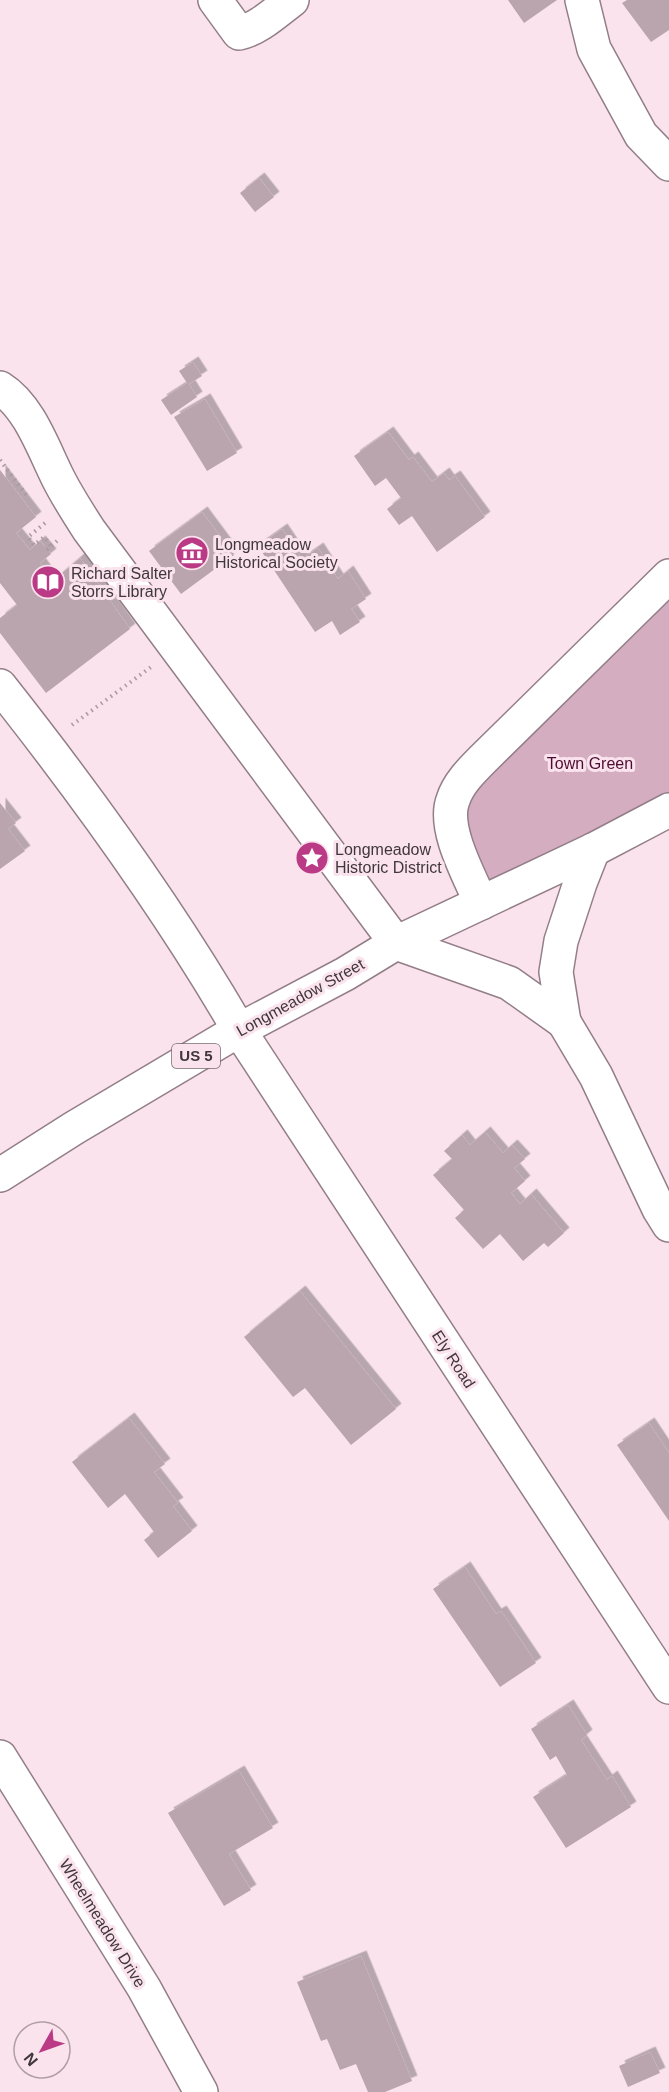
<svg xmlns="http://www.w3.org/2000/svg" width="669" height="2092" font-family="Arial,sans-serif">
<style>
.green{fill:#d4adc0}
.building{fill:#baa4ae;filter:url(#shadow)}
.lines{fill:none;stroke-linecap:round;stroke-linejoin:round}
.minor-casing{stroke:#937e88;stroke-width:36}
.major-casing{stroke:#937e88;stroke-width:36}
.path{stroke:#aa99a0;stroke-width:4;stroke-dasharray:1.5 4.5;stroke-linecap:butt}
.minor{stroke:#fff;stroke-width:33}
.major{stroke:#fff;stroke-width:33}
.labels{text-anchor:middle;stroke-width:6;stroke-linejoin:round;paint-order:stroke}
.shield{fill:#fae3ed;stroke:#786b70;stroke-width:1.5}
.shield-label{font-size:15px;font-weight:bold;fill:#40373b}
.poi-label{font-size:16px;fill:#40373b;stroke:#fae3ed;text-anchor:start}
.park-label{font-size:16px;fill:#4d0d33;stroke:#fae3ed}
.street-label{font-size:16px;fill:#40373b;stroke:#fae3ed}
</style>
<defs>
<filter id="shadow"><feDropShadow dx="5.5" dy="-5.5" stdDeviation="0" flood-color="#0004"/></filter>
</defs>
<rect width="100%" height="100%" fill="#fae3ed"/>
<path class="green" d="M669 576V810L481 903 452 802Z"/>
<g class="building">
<path d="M508 0H557L524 23Z"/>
<path d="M627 0H669V30L651 42 622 3Z"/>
<path d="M259 178 274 197 255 212 240 193Z"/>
<path d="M193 362 202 376 189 384 197 397 171 415 161 400 187 383 179 371Z"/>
<path d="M205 399 237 453 207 471 174 417Z"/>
<path d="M388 432 409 460 413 457 432 482 444 473 449 480 455 476 485 517 437 552 412 516 399 525 387 509 401 498 386 478 375 486 354 456Z"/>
<path d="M0 470 36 517 16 533 30 550 40 541 51 554 40 563 53 581 80 558 130 629 46 693 0 633V618L17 605 0 583Z"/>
<path d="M202 512 234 555 181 594 149 551Z"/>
<path d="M282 529 302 559 318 548 338 579 348 571 366 599 351 609 360 622 340 635 332 621 315 632 258 546Z"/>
<path d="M0 803 16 823 8 829 25 851 0 869Z"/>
<path d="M485 1132 503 1153 512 1145 525 1159 514 1168 525 1181 511 1193 520 1204 531 1194 564 1233 548 1247 544 1243 523 1261 500 1234 483 1249 455 1218 464 1210 433 1175 452 1159 444 1151 462 1135 470 1145Z"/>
<path d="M300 1291 396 1409 351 1445 305 1388 293 1397 244 1337Z"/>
<path d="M129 1418 165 1464 154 1472 178 1503 173 1506 192 1531 158 1558 144 1540 154 1532 125 1494 108 1508 72 1462Z"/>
<path d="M649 1423 669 1453V1521L617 1445Z"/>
<path d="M465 1567 496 1614 501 1611 536 1663 500 1687 433 1589Z"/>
<path d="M568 1705 587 1735 581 1740 607 1780 612 1776 631 1807 566 1848 533 1797 567 1775 556 1756 550 1760 531 1729Z"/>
<path d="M239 1771 273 1828 229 1854 251 1890 224 1906 168 1813Z"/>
<path d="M361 1956 412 2081 385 2092H368L356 2064 340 2070 327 2039 321 2041 297 1982Z"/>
<path d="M650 2052 660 2073 628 2087 619 2066Z"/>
</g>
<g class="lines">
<defs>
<g id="minor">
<path d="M215 0 239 33C258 29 276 12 292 0"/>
<path d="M582 0 594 49 641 135 669 164"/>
<path d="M0 388C29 406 43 448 58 478 67 496 78 513 89 530L396 943 509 983 564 1022 556 972 561 941 580 883 593 850"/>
<path d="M0 686C87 796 169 909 239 1030L669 1687"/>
<path d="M481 903C470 877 442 828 453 800 458 784 471 771 483 759L669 576"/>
<path d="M564 1022 596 1076 659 1209 669 1225"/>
<path d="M0 1757 144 1988 201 2092"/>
</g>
<path id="major" d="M0 1175 74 1128 239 1030 345 974 396 943 593 850 669 810"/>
</defs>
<use href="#minor" class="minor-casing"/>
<use href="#major" class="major-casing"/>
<g class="path">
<path d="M0 460 27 496"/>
<path d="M45 523 28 537 34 545 44 537 51 546"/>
<path d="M47 550 57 541"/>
<path d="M72 725 151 667"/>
</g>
<use href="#minor" class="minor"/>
<use href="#major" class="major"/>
</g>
<defs>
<symbol id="museum-disc" viewBox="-11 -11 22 22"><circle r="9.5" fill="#ba3a85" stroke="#fae3ed"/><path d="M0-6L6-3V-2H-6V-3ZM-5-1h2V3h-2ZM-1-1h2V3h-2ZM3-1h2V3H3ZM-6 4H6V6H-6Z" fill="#fff"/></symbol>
<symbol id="library-disc" viewBox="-11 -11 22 22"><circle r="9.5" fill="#ba3a85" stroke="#fae3ed"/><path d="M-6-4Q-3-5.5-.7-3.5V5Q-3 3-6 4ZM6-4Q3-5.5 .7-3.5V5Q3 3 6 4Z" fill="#fff"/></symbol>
<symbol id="sight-disc" viewBox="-11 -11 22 22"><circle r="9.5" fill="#ba3a85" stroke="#fae3ed"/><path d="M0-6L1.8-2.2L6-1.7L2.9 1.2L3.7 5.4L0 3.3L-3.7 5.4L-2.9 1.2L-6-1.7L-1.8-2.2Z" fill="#fff"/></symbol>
</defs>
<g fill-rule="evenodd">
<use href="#museum-disc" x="173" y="534" width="38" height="38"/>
<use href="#library-disc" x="29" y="563" width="38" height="38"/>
<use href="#sight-disc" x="293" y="839" width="38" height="38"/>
</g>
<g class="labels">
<rect class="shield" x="172" y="1044" width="48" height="24" rx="4.5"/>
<g class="shield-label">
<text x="196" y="1061">US 5</text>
</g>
<g class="poi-label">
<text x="215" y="550">Longmeadow<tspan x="215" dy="18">Historical Society</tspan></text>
<text x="71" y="579">Richard Salter<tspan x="71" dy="18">Storrs Library</tspan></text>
<text x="335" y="855">Longmeadow<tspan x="335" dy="18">Historic District</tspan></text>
</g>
<g class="park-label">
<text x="590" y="769">Town Green</text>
</g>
<g class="street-label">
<text transform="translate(300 997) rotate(-29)" y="6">Longmeadow Street</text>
<text transform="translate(454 1359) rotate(57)" y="6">Ely Road</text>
<text transform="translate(103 1923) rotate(58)" y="6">Wheelmeadow Drive</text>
</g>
</g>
<g transform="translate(42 2050) rotate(230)"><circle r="28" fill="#fae3ed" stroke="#b09ea6" stroke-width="1.5"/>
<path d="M0-4.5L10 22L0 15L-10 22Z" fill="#ba3a85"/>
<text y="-9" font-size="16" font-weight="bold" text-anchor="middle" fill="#40373b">N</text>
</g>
</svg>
